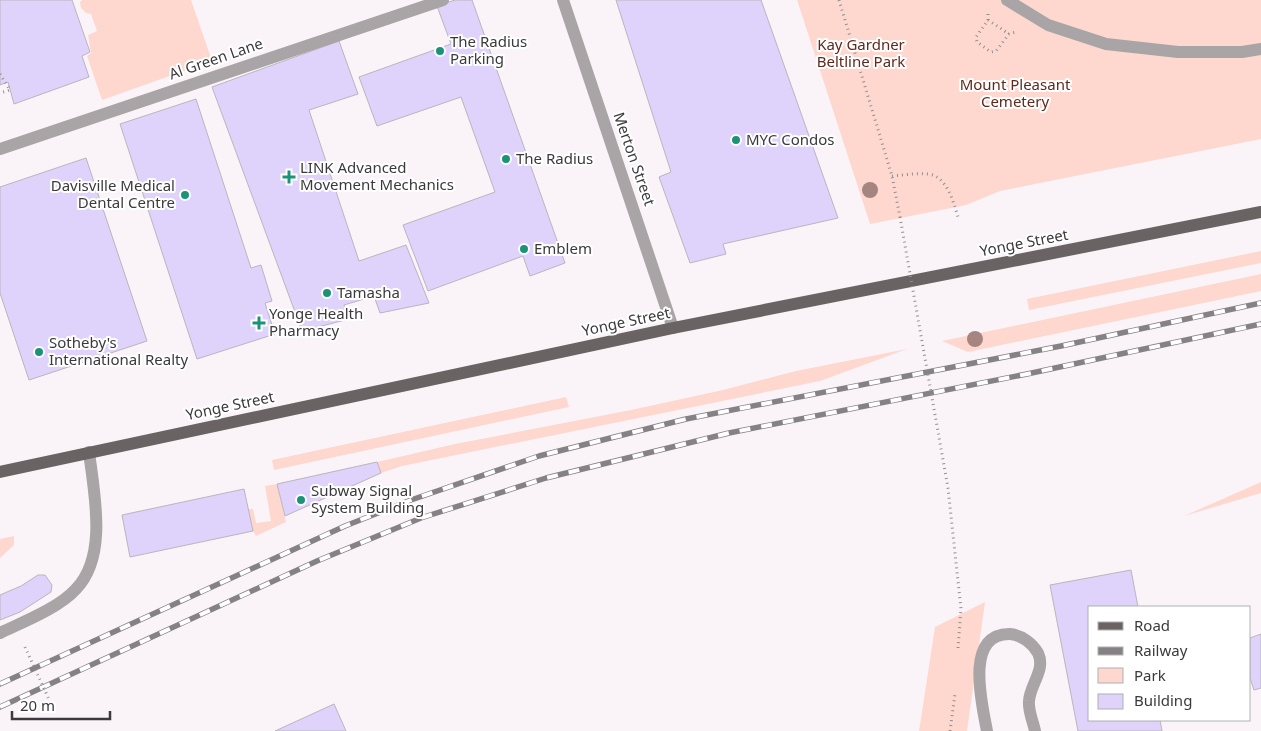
<svg xmlns="http://www.w3.org/2000/svg" width="1261" height="731" font-family="'Noto Sans',sans-serif">
<style>
.green{fill:#fed8cf}
.building{fill:#dfd3fb;stroke:#b8b6bd}
.lines{fill:none;stroke-linecap:round;stroke-linejoin:round}
.path{stroke:#918e91;stroke-width:3;stroke-dasharray:1 4;stroke-linecap:butt}
.lane{stroke:#a9a5a6;stroke-width:12}
.street{stroke:#a9a5a6;stroke-width:12}
.primary{stroke:#696364;stroke-width:12}
.rail-casing{stroke:#858184;stroke-width:5.5}
.rail{stroke:#fff;stroke-width:4;stroke-dasharray:11;stroke-linecap:butt}
.path-bridge{stroke:#918e91;stroke-width:3;stroke-dasharray:1 4;stroke-linecap:butt}
.tree{fill:#a6847f}
.poi-dot{fill:#1c9378;stroke:#fff;stroke-width:2}
.labels{text-anchor:middle;stroke-width:4;stroke-linejoin:round;paint-order:stroke}
.poi-label{font-size:15px;fill:#3b393b;stroke:#fff;text-anchor:start}
.park-label{font-size:15px;fill:#61281b;stroke:#fff}
.street-label{font-size:15px;fill:#3b393b;stroke:#fff}
</style>
<rect width="100%" height="100%" fill="#faf4f9"/>
<g class="green">
<path d="M82 0H191L212 61 102 100 87 56 91 53 88 35 97 31 91 14 86 13 81 8 80 2Z"/>
<path d="M797 0H1261V139L1000 191 966 205 870 224Z"/>
<path d="M1261 251V263L1029 310 1027 299Z"/>
<path d="M1261 274V291L968 352 942 341Z"/>
<path d="M907 349 820 381 402 466 381 473 377 462 455 444 631 410 723 390 796 371Z"/>
<path d="M566 397 569 407 274 470 272 460Z"/>
<path d="M1261 482V493L1184 516Z"/>
<path d="M277 484 286 522 256 536 253 531 248 509H253L256 523 271 521 265 486Z"/>
<path d="M14 536V545L0 558V539Z"/>
<path d="M985 602 967 731H919L935 627Z"/>
</g>
<g class="building">
<path d="M0 0H72L90 52 82 56 89 77 14 104 8 82 0 85Z"/>
<path d="M455 0H472L565 263 530 276 523 256 428 291 403 225 495 192 461 97 377 126 359 77 451 44 437 6Z"/>
<path d="M616 0H761L838 218 723 244 726 254 690 263 659 177 671 172Z"/>
<path d="M339 41 358 94 309 110 359 261 406 245 429 303 380 313 374 296 344 305 349 319 302 331 212 87Z"/>
<path d="M196 99 251 268 261 265 272 301 265 303 275 334 197 359 120 124Z"/>
<path d="M86 158 147 341 29 380 0 293V187Z"/>
<path d="M377 462 381 473 285 516 277 484Z"/>
<path d="M244 489 253 531 130 557 122 515Z"/>
<path d="M1131 570 1138 607H1090V720H1160L1162 731H1078L1050 585Z"/>
<path d="M38 575H45L52 585 51 592 20 612 0 620V595L21 586Z"/>
<path d="M1261 634V688L1254 690 1250 678V638Z"/>
<path d="M334 704 346 731H275Z"/>
</g>
<g class="lines">
<g class="path">
<path d="M839 0 892 176 900 217"/>
<path d="M988 14V20L976 37 977 42 991 52 996 51 1009 34 1016 32"/>
<path d="M988 20 1009 34"/>
<path d="M0 74 10 90 0 93"/>
<path d="M892 176C904 175 916 173 928 174 948 176 954 205 959 220"/>
<path d="M958 648 961 609"/>
<path d="M950 731 955 694"/>
</g>
<g class="lane">
<path d="M1007 0 1048 25 1106 44 1178 52H1242L1261 49"/>
<path d="M0 149 443 0"/>
<path d="M0 633C23 622 59 608 76 589 108 556 94 493 89 452"/>
<path d="M987 731C982 704 964 633 1010 634 1022 635 1033 644 1038 653 1046 670 1030 684 1029 701 1028 711 1033 721 1035 731"/>
</g>
<path class="street" d="M563 0 673 328"/>
<path class="primary" d="M0 472 673 328 1261 212"/>
<defs>
<g id="rail">
<path d="M0 684 345 526 411 500 539 456 686 419 1061 346 1261 303"/>
<path d="M0 707 317 561 421 518 546 478 729 433 1027 374 1261 324"/>
</g>
</defs>
<use href="#rail" class="rail-casing"/>
<use href="#rail" class="rail"/>
<g class="path-bridge">
<path d="M900 217 948 488 961 609"/>
<path d="M25 647 52 706"/>
</g>
</g>
<g class="tree">
<circle cx="870" cy="190" r="8"/>
<circle cx="975" cy="339" r="8"/>
</g>
<g class="poi-dot">
<circle cx="440" cy="51" r="5"/>
<circle cx="736" cy="140" r="5"/>
<circle cx="506" cy="159" r="5"/>
<path d="M286.5 169.5h5v5h5v5h-5v5h-5v-5h-5v-5h5z"/>
<circle cx="185" cy="195" r="5"/>
<circle cx="524" cy="249" r="5"/>
<circle cx="327" cy="293" r="5"/>
<path d="M256.5 315.5h5v5h5v5h-5v5h-5v-5h-5v-5h5z"/>
<circle cx="39" cy="352" r="5"/>
<circle cx="301" cy="500" r="5"/>
</g>
<g class="labels">
<g class="poi-label">
<text x="450" y="47">The Radius<tspan x="450" dy="17">Parking</tspan></text>
<text x="746" y="145">MYC Condos</text>
<text x="516" y="164">The Radius</text>
<text x="300" y="173">LINK Advanced<tspan x="300" dy="17">Movement Mechanics</tspan></text>
<text x="175" y="191" text-anchor="end">Davisville Medical<tspan x="175" dy="17">Dental Centre</tspan></text>
<text x="534" y="254">Emblem</text>
<text x="337" y="298">Tamasha</text>
<text x="269" y="319">Yonge Health<tspan x="269" dy="17">Pharmacy</tspan></text>
<text x="49" y="348">Sotheby's<tspan x="49" dy="17">International Realty</tspan></text>
<text x="311" y="496">Subway Signal<tspan x="311" dy="17">System Building</tspan></text>
</g>
<g class="park-label">
<text x="861" y="50">Kay Gardner<tspan x="861" dy="17">Beltline Park</tspan></text>
<text x="1015" y="90">Mount Pleasant<tspan x="1015" dy="17">Cemetery</tspan></text>
</g>
<g class="street-label">
<text transform="translate(216 59) rotate(-19)" y="5">Al Green Lane</text>
<text transform="translate(634 159) rotate(71)" y="5">Merton Street</text>
<text transform="translate(1024 243) rotate(-11)" y="5">Yonge Street</text>
<text transform="translate(626 322) rotate(-12)" y="5">Yonge Street</text>
<text transform="translate(230 406) rotate(-12)" y="5">Yonge Street</text>
</g>
</g>
<rect x="1088" y="606" width="162" height="115" fill="#ffffff" stroke="#b1b0b1"/>
<rect x="1098" y="622" width="25" height="8" fill="#696364" stroke="#b1b0b1"/>
<text x="1134" y="631" font-size="15" fill="#3b393b">Road</text>
<rect x="1098" y="647" width="25" height="8" fill="#858184" stroke="#b1b0b1"/>
<text x="1134" y="656" font-size="15" fill="#3b393b">Railway</text>
<rect x="1098" y="668" width="25" height="15" fill="#fed8cf" stroke="#b1b0b1"/>
<text x="1134" y="681" font-size="15" fill="#3b393b">Park</text>
<rect x="1098" y="694" width="25" height="15" fill="#dfd3fb" stroke="#b1b0b1"/>
<text x="1134" y="706" font-size="15" fill="#3b393b">Building</text>
<path d="M12 711v8h98v-8" fill="none" stroke="#3b393b" stroke-width="2.5"/>
<text x="20" y="711" font-size="15" fill="#3b393b" stroke="#ffffff" stroke-width="4" paint-order="stroke">20 m</text>
</svg>
